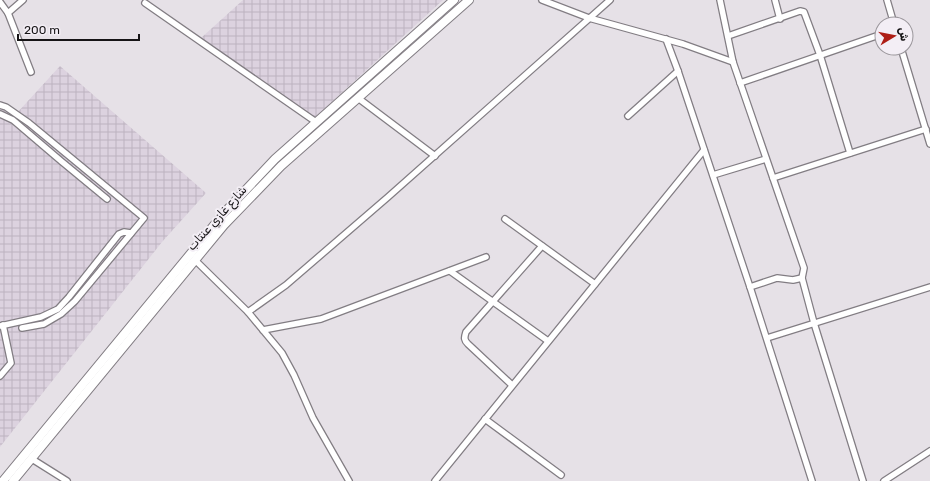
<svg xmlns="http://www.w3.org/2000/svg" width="930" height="481" font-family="Rubik,Cairo,sans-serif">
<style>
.industrial{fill:url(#industrial-grid)}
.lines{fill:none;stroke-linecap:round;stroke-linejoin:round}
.minor-casing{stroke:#827d83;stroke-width:8}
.highway-casing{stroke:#827d83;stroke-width:10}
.minor{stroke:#fff;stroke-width:5.5}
.highway{stroke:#fff;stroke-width:8}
.labels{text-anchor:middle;stroke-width:4;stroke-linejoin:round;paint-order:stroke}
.street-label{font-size:12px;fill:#161416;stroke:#f3eef5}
</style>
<defs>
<pattern id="industrial-grid" width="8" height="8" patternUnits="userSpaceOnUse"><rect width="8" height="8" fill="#dcd2df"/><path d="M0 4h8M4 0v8" fill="none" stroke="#bcb3bf"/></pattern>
</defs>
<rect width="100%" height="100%" fill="#e6e1e7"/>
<g class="industrial">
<path d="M243 0H443L314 118 201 38Z"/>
<path d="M60 66 206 193 162 242 0 447V109L16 114Z"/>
</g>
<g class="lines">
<defs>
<g id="minor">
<path d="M542 0 589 18 683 44 733 62"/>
<path d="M720 0 733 62 804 268 802 278 814 323 863 481"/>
<path d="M775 0 780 19"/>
<path d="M887 0 894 24"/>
<path d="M0 2 8 13 31 72"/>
<path d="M145 3 316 122"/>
<path d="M8 13 23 0"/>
<path d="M728 36 800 11 804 12 820 55 850 153"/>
<path d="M666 39 678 71 750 287 812 481"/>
<path d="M901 48 930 144"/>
<path d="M740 83 882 34"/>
<path d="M358 98 435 156"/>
<path d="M0 105 6 107 29 123 144 218 75 301 61 314 44 324 22 328"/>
<path d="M0 114 13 120 61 161 107 199"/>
<path d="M628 116 678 71"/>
<path d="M713 175 766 159"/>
<path d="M773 178 926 129"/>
<path d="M505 219 595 284"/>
<path d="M195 260 248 312 282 353 294 375 313 418 349 481"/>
<path d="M450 271 548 341"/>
<path d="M750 287 777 278 793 280 802 278"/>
<path d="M248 312 286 285 388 197 610 0"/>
<path d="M0 326 41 317 58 309 69 297 119 234 124 232 131 233"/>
<path d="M263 330 321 319 486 257"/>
<path d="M767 338 930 287"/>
<path d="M0 376 11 363 3 325"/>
<path d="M512 385 468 344C464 340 464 338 466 332L542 246"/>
<path d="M485 419 561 475"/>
<path d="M32 459 67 481"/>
<path d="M435 481 704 150"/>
<path d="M884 481 930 451"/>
</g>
<g id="highway">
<path d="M3 481 225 212 275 159 454 0"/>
<path d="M13 481 224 225 281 166 469 0"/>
</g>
</defs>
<use href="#minor" class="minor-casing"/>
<use href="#highway" class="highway-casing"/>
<use href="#minor" class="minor"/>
<use href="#highway" class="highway"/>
</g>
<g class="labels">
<g class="street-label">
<text transform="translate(217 218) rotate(-48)" y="4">شارع غازي عنتاب</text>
</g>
</g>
<g transform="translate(894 36) rotate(80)"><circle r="19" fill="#f3eef5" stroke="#9b979c"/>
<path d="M0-3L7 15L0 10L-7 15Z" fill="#ae1e16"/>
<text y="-6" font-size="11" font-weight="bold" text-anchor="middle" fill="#161416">ش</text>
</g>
<path d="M18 34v6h121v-6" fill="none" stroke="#161416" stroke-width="2"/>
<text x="24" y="34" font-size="12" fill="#161416" stroke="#f3eef5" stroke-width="3" paint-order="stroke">200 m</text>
</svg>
